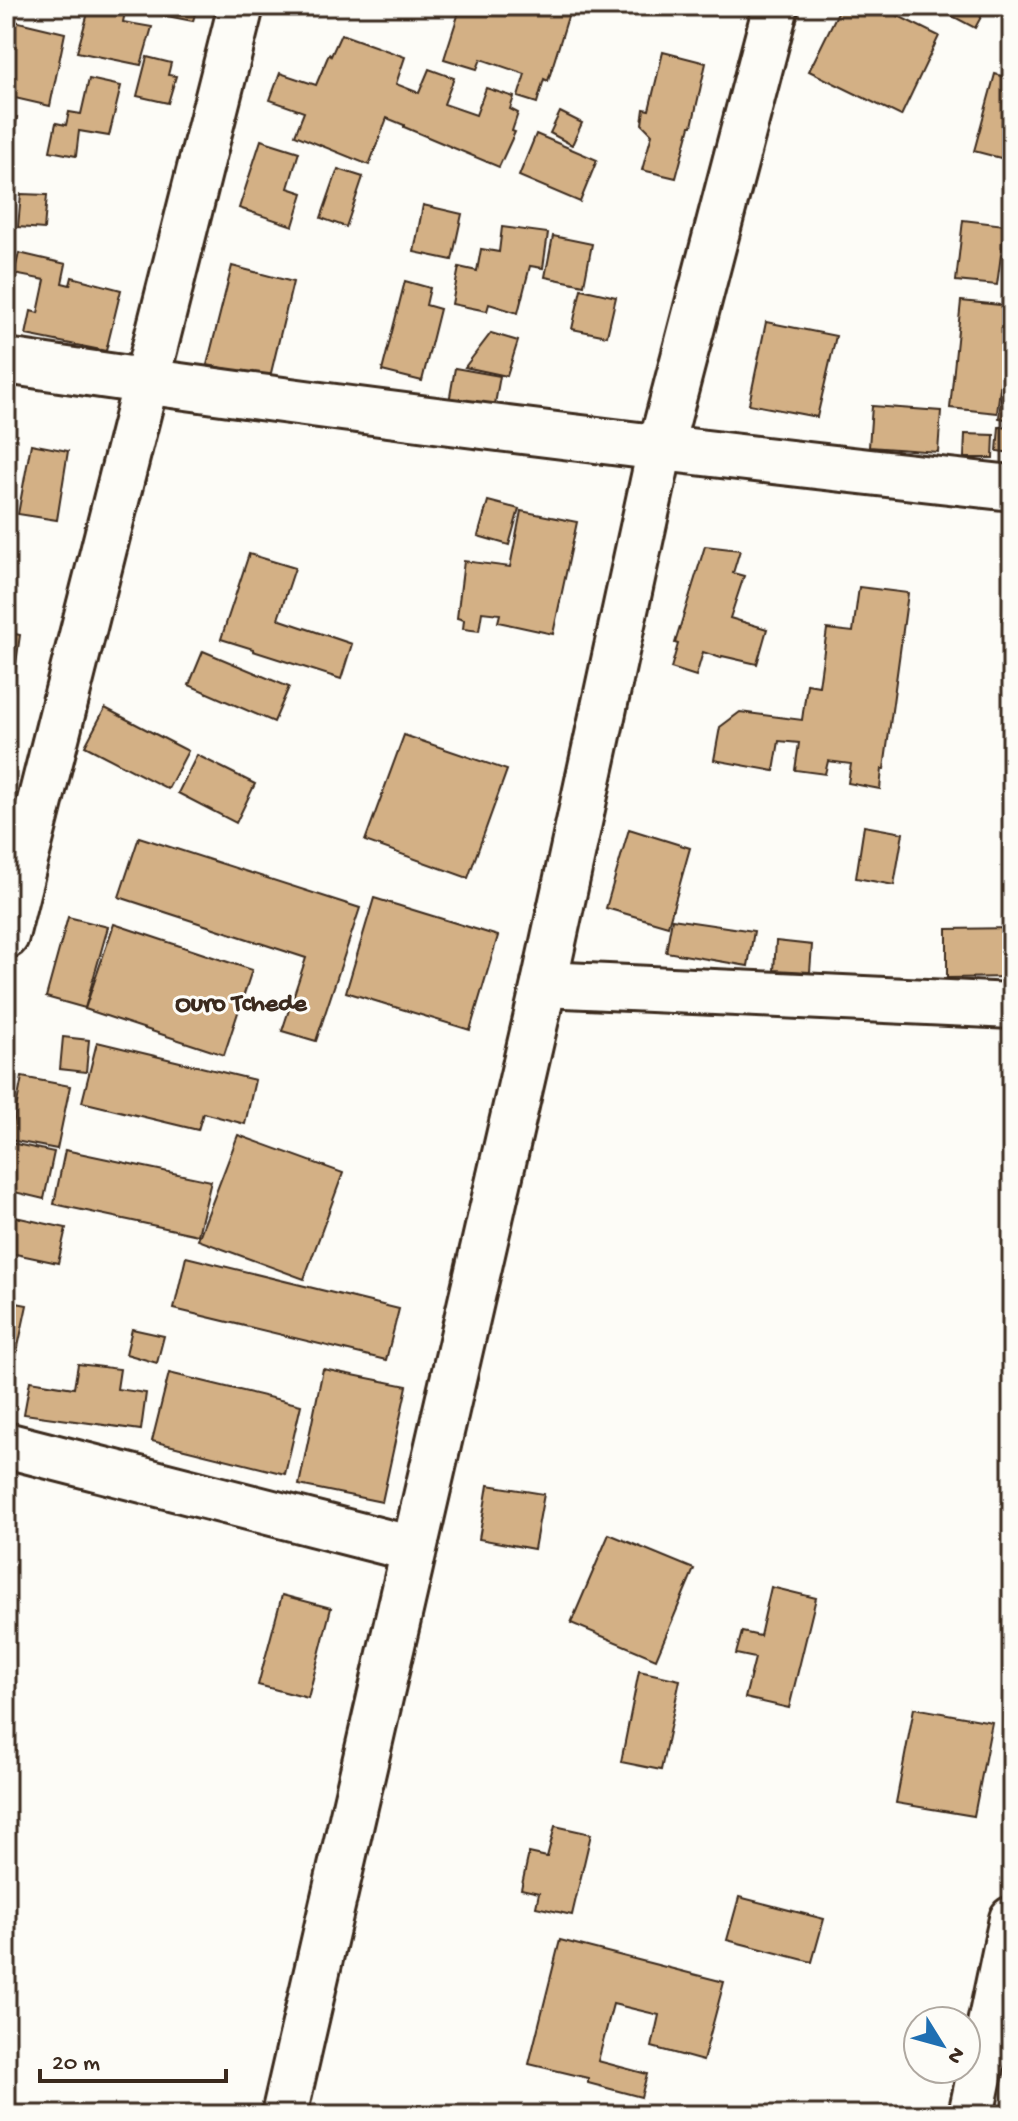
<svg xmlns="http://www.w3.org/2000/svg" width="1018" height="2121" font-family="'Gochi Hand',sans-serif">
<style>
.building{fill:#d3b085;stroke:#3b2a1e;stroke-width:2}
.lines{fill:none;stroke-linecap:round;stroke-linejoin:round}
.street-casing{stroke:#3b2a1e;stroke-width:50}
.street{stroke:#fdfcf7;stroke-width:44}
.labels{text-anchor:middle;stroke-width:6;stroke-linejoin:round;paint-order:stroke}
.quarter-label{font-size:26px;font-weight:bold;fill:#3b2a1e;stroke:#fdfcf7}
</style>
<rect width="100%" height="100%" fill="#fdfcf7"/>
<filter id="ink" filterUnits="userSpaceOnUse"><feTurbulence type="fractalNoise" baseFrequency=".0125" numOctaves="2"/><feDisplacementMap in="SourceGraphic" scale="16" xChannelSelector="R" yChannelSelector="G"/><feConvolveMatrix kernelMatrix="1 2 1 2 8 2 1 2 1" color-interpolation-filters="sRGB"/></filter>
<g filter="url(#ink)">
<g class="building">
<path d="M90 6 125 12 123 22 152 27 141 65 77 52Z"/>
<path d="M116 6H197L193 21Z"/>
<path d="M461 6H473L490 12 492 6 571 7 548 81 544 79 537 103 518 97 525 74 481 59 477 69 444 59Z"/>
<path d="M841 6H878L939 36 901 116 809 71Z"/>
<path d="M943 6H987L975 28 941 10Z"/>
<path d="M6 19 65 33 50 106 6 96Z"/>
<path d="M341 34 405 57 396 84 419 93 429 69 454 78 444 104 476 115 486 88 514 97 510 109 518 113 512 131 515 132 499 167 404 127V125L387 118 369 165 295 135 304 112 270 100 280 73 316 85 329 54 331 56Z"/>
<path d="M663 52 706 63 692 126H690L676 178 642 170 652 134 642 124 644 109 649 110Z"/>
<path d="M147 57 171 63 168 75 176 76 168 103 137 96Z"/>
<path d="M995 74 1012 79V161L974 151Z"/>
<path d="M89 79 121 86 109 136 79 131 76 156 50 151 56 123 66 125 69 112 81 114Z"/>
<path d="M560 112 582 123 572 145 550 133Z"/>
<path d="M6 115 17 117 10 151H6Z"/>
<path d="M536 134 597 160 580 202 519 176Z"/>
<path d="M261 140 299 152 288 188 303 193 293 226 239 208Z"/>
<path d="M338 169 363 177 346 227 321 218Z"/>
<path d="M21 194 47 195 44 229 18 227Z"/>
<path d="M423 205 462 214 452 260 414 252Z"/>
<path d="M6 217 13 218 6 256Z"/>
<path d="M963 220 1005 225 997 285 956 281Z"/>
<path d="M1009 222H1012V306L1002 305Z"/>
<path d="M502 227 548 233 543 268 530 266 518 313 489 304 487 311 452 304 459 267 477 271 481 249 499 252Z"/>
<path d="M553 236 592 244 584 285 545 277Z"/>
<path d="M19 253 66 264 62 283 70 285 72 277 121 290 106 351 26 335 31 311 38 313 45 280 14 274Z"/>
<path d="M232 266 293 282 270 377 207 365Z"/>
<path d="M405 281 430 288 426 305 440 309 422 381 382 371Z"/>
<path d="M581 289 616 297 607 336 572 329Z"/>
<path d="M961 301 1010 306 997 413 950 408Z"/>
<path d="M766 322 836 336 817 417 749 404Z"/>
<path d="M491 333 518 341 507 376 465 367Z"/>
<path d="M1006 350 1012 351V420L999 418Z"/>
<path d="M455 368 500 376 493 415 448 408Z"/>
<path d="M872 406 941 411 938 452 869 447Z"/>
<path d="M999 427 1012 428V453L997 451Z"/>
<path d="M965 434 994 435 993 458H964Z"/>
<path d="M31 444 68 451 57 520 18 514Z"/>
<path d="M488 501 519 509 509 545 478 536Z"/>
<path d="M521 511 577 522 553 634 498 622 500 614 482 612 479 631 463 629 464 620 457 618 464 561 510 567Z"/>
<path d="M705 546 740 550 733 573 744 576 730 618 767 629 757 664 722 656 721 658 703 652 696 676 671 668 678 644 675 643Z"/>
<path d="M249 554 295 568 278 619 352 644 341 679 253 651V649L221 639Z"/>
<path d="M859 587 908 593 884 769H882L880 789 848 783 851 764 828 761 825 774 795 770 799 743 779 741 774 771 714 760 720 727 740 712 802 720 807 684 819 686 827 629 853 632Z"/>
<path d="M6 632 20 635 8 721H6Z"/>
<path d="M203 651 289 687 274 722 189 685Z"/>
<path d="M105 708 188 751 168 789 85 746Z"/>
<path d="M404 735 507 770 468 878 365 841Z"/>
<path d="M197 755 255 784 236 823 178 793Z"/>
<path d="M864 826 903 833 894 885 856 878Z"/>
<path d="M629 829 690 848 668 926 606 908Z"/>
<path d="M139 837 360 908 316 1041 282 1031 306 958 119 897Z"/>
<path d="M374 898 498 936 470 1030 346 992Z"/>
<path d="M68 917 108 927 85 1008 46 997Z"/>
<path d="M672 919 754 931 748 966 666 952Z"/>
<path d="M114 924 252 970 224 1055 85 1009Z"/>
<path d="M1012 928V977L947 978V929Z"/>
<path d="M776 941 812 945 810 972 774 970Z"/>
<path d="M63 1037 89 1040 86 1072 60 1069Z"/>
<path d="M97 1042 255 1080 245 1124 203 1113 198 1130 82 1102Z"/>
<path d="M22 1077 70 1086 57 1149 10 1140Z"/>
<path d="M238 1135 343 1173 304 1279 198 1240Z"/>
<path d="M6 1142 54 1152 44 1199 6 1190Z"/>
<path d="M65 1150 211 1181 198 1235 54 1204Z"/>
<path d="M6 1215 66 1228 58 1263 6 1252Z"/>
<path d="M186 1257 399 1309 386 1360 174 1309Z"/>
<path d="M6 1301 27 1305 11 1380H6Z"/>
<path d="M132 1329 164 1336 157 1363 126 1354Z"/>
<path d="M78 1364 120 1369 117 1389 146 1393 141 1430 24 1414 30 1381 74 1388Z"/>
<path d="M323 1369 407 1386 382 1502 299 1485Z"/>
<path d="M169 1373 301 1405 285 1474 152 1441Z"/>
<path d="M488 1485 544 1494 534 1549 479 1539Z"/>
<path d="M609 1534 694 1569 656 1659 571 1623Z"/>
<path d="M771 1587 816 1598 789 1708 745 1698 755 1658 736 1654 742 1632 760 1636Z"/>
<path d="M282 1595 331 1608 308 1698 258 1685Z"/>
<path d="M639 1671 680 1680 661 1770 621 1762Z"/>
<path d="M914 1708 992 1722 974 1816 896 1803Z"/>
<path d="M555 1826 591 1834 572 1915 536 1907 539 1893 521 1889 529 1853 547 1857Z"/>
<path d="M739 1897 824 1919 812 1962 727 1940Z"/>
<path d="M560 1940 724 1982 703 2061 652 2047 659 2015 613 2004 598 2061 647 2074 641 2097 588 2083V2078L529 2064Z"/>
</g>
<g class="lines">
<defs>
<g id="street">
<path d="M6 361C340 411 676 451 1012 488"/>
<path d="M6 936 241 6"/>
<path d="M544 984 1012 1006"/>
<path d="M6 1445 413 1549"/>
<path d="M284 2115 544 984 660 449 776 6"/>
<path d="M971 2115 1012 1919"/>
</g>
</defs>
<use href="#street" class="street-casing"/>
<use href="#street" class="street"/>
</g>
</g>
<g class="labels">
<g class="quarter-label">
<text x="241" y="1010">Ouro Tchede</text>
</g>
</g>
<rect width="1018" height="2121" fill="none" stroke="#fdfcf7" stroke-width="32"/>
<rect x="16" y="16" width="986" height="2089" fill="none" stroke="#3b2a1e" stroke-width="3" filter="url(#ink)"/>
<g transform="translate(942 2045) rotate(127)"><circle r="38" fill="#fdfcf7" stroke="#afa8a0" stroke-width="2"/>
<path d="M0-6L14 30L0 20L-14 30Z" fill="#1f6fb2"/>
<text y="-12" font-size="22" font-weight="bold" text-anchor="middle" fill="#3b2a1e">N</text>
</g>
<path d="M40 2069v12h186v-12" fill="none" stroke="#3b2a1e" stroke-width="4"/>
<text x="52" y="2069" font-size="24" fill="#3b2a1e" stroke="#fdfcf7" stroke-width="6" paint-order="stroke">20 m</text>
</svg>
